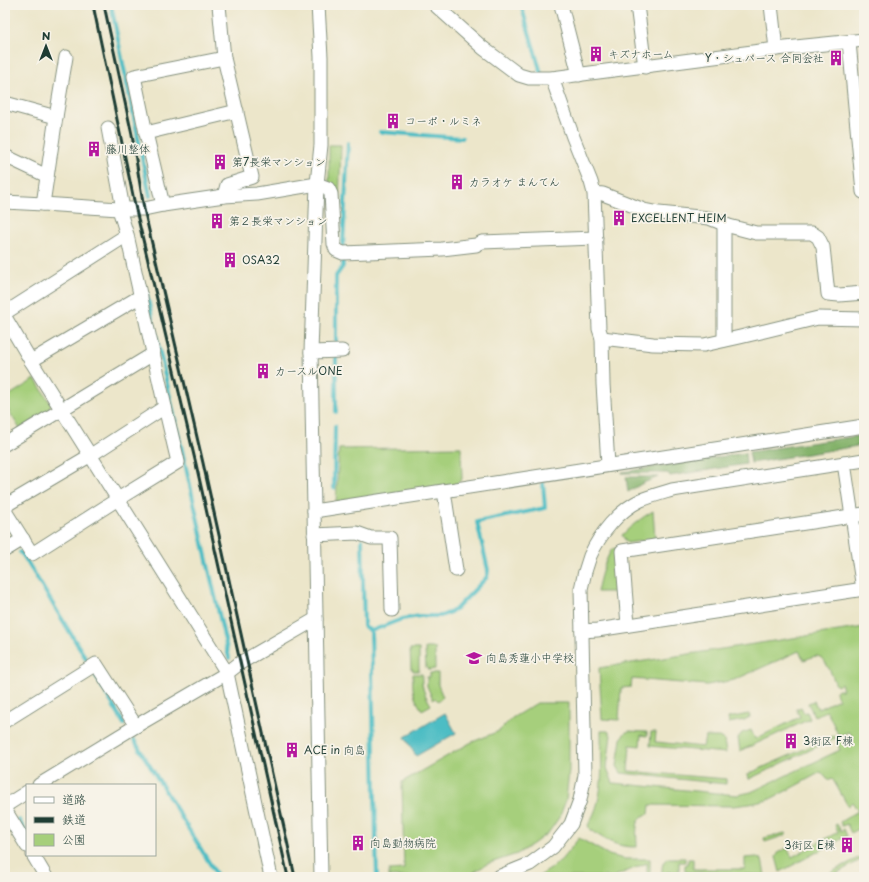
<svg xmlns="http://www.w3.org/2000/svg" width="869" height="882" font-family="'Playpen Sans','Klee One',sans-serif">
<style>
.green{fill:#a6cf7b;stroke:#628658}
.forest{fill:#84b26b;stroke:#527850}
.water{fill:#4ebdc4;stroke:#367d7c}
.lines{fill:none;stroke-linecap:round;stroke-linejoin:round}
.stream{stroke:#4ebdc4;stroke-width:4}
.minor-casing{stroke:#86927f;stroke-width:15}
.minor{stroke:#fff;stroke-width:13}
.rail{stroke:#1f3d34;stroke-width:3}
.labels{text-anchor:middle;stroke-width:3.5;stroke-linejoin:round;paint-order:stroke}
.poi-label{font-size:11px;fill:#1f3d34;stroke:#f7f3e8;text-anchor:start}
</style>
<rect width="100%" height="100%" fill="#f7f3e8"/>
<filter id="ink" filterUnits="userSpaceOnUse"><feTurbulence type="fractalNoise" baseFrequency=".025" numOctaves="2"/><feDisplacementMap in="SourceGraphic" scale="8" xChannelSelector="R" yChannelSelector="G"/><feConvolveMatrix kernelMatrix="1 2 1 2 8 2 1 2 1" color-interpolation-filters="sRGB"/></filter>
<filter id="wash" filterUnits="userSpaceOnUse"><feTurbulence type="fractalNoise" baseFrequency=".012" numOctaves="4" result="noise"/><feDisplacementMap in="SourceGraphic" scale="16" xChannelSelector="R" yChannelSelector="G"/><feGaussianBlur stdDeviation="0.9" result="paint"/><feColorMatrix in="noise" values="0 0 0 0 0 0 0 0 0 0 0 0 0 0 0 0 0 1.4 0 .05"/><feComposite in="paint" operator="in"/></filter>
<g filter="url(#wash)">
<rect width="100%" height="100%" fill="#ece6ca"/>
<g class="green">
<path d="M329 145H341L338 235 329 182Z"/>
<path d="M35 379 51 404 48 412 20 429 5 405V398Z"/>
<path d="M461 447 462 479 457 484 336 502 339 449Z"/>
<path d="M653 511 655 539 627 543 622 535C631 526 641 518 653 511Z"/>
<path d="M618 548 620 592H597C600 577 604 562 612 549Z"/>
<path d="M864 627V813L861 815 864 821V833L861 828 851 833 847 824 842 826 840 822 858 811 852 802 848 806 832 778 828 780 821 772 786 791 768 800 750 804 733 806 650 805 649 814C633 816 637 835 637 847 615 847 608 841 590 830L588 825C606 797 601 762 601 731H608L611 735 607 768 613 783 737 795 751 792 840 750 837 742 852 735 848 732 749 779 748 774 838 734 827 711 814 716 808 703 814 701 818 709 839 699 835 692 839 690H843L841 683 838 686 836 685C833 678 826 657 817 656 813 656 808 659 804 660L799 651 734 680 707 685 632 679 631 687 621 688 619 720 602 719 599 668Z"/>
<path d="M425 648H435V669L428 670V668H426Z"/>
<path d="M410 649H419V671H413V669H411Z"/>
<path d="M430 673H438V685L443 697 438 701 435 698 433 700 427 686V677H430Z"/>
<path d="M413 674H422C421 686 424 694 431 705L422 710C413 697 412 689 413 674Z"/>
<path d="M537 703H569V770L566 800 560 816 549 832 533 844 517 854 487 864 466 877H389V870L404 869 402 782 470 743 499 731 512 718Z"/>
<path d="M801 707 804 713 807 712 810 719 740 751 738 738 742 733 751 730 755 739 800 717 796 709Z"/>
<path d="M749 714 750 717 744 720 729 723 728 718Z"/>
<path d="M629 731 647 732V736L641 735 640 746 630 745 628 771 726 779V784L621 773 617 766 621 739 625 733Z"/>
<path d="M651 732H656L655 742 703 747 705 737H719L724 740 726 753 650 746Z"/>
<path d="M837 824 841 831 844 829 847 836 780 872 776 857 779 852 787 848 792 857 838 832 835 825Z"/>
<path d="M785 833 786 834V835L765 842 764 838Z"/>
<path d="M579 838 609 855 624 859H650V877H647V863L613 877H538L552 868 562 859Z"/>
<path d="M864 855V858L830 877H822Z"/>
<path d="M757 857 762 860 765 875 685 872V865L688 864V859H693V869H745V858Z"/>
<path d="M668 858H685V862H679V872H667V877H662C662 869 661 862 668 858Z"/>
</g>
<g class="forest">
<path d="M864 435V445L751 463 749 452Z"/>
<path d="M745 453 746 464 670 476 668 473H622V472Z"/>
<path d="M626 477H658L643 483 628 492Z"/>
</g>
<path class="water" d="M445 713 456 733 416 756 405 737Z"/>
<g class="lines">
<g class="stream">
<path d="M111 5 150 196"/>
<path d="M521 5 541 73"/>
<path d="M380 132 462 138"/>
<path d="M343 246 348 143"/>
<path d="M146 291 229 658"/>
<path d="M336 412V276L343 266V262"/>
<path d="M334 488 335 426"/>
<path d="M5 535 7 539"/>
<path d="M362 540 364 626 371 631"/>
<path d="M20 552 23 555 88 662"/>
<path d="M96 676 124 724"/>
<path d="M134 740 218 877"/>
<path d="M19 820 26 833"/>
<path d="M377 877 371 631 402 619 420 616H441L455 610 487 577 488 570 477 522 545 508 543 483"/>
</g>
</g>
</g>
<g filter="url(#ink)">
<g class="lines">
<defs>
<g id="minor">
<path d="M219 5 224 58 252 177 227 185 224 196"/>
<path d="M318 5 321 57V145L317 184 311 352 321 877"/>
<path d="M435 5 483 48 519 75 529 78H552L776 49 864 40"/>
<path d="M561 5 579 75"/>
<path d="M637 5 645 67"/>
<path d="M771 5 776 49"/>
<path d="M849 42 863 192H864"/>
<path d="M552 78 573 137 591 182 594 193 599 329 602 338 603 384 608 465"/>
<path d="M5 103 56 117"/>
<path d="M108 128 123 209"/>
<path d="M146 133 237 111"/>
<path d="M5 156 47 176"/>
<path d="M594 193 603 194 644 210 659 213 709 218 729 226 756 233H812L818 237 823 247 828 294 839 295 864 293"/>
<path d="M5 202 43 204 119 209H144L163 205 224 196 257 194 317 184 328 188 331 194 334 244 336 250 343 253 442 249 476 245 482 242 596 238"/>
<path d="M43 204 56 117 66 57"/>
<path d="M163 205 146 133 134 76 224 58"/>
<path d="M5 313 127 235"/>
<path d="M5 317 31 361 227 673 271 877"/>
<path d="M602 338 653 344 704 345 740 337 818 318 864 319"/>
<path d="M724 340V224"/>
<path d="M311 352 342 351"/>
<path d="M31 361 141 296"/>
<path d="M5 444 153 354"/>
<path d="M844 463 863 589"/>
<path d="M444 491 456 570"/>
<path d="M5 510 8 504 91 455 165 407"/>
<path d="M5 511 32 554 118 499 178 462 165 407 127 235 119 209"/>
<path d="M314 511 864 426"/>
<path d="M314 535 357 533 371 538H390L392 610"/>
<path d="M5 550 23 539"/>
<path d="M628 625 622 551 864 514"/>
<path d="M582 631 597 630 864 589"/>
<path d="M5 721 96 664 136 726"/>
<path d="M39 785 136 726 227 673 240 663 316 619"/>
<path d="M5 806 27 792"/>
<path d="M5 810 27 846"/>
<path d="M33 855 46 877"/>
<path d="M498 877 530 864 553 847 571 824 580 800 585 775 581 589C583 578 586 567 590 556 600 534 618 511 641 500 651 496 662 493 672 490L864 460"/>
</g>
</defs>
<use href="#minor" class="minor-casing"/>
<use href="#minor" class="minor"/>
<g class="rail">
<path d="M93 5 136 210 196 464 288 877"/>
<path d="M104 5 132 135 144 209 203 463 295 877"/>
</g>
</g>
</g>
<defs>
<symbol id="building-bare" viewBox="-9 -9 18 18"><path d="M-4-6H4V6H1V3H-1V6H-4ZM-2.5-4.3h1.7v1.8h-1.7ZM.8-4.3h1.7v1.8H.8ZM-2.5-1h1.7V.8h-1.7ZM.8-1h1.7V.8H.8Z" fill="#b5179e" stroke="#f7f3e8" stroke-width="2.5" paint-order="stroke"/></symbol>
<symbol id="school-bare" viewBox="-9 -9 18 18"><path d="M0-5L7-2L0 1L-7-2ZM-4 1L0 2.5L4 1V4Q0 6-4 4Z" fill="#b5179e" stroke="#f7f3e8" stroke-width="2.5" paint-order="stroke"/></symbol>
</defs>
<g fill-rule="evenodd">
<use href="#building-bare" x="585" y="43" width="22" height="22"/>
<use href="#building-bare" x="825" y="47" width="22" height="22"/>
<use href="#building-bare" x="382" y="110" width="22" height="22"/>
<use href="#building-bare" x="83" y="138" width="22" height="22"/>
<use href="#building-bare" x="209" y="151" width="22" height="22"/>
<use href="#building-bare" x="446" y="171" width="22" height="22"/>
<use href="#building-bare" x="608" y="207" width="22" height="22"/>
<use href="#building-bare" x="206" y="210" width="22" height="22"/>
<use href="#building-bare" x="219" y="249" width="22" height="22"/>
<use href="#building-bare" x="252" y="360" width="22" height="22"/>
<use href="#school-bare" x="463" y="647" width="22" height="22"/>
<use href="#building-bare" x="780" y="730" width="22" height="22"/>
<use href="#building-bare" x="281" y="739" width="22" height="22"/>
<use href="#building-bare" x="347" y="832" width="22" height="22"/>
<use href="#building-bare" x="836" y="834" width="22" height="22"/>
</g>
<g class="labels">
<g class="poi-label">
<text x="608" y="58">キズナホーム</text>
<text x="824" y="62" text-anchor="end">Y・シュパース 合同会社</text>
<text x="405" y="125">コーポ・ルミネ</text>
<text x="106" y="153">藤川整体</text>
<text x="232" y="166">第7長栄マンション</text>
<text x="469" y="186">カラオケ まんてん</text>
<text x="631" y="222">EXCELLENT HEIM</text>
<text x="229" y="225">第２長栄マンション</text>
<text x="242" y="264">OSA32</text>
<text x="275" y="375">カースルONE</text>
<text x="486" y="662">向島秀蓮小中学校</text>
<text x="803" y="745">3街区 F棟</text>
<text x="304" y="754">ACE in 向島</text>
<text x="370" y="847">向島動物病院</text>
<text x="835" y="849" text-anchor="end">3街区 E棟</text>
</g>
</g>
<rect width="869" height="882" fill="none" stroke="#f7f3e8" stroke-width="20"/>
<rect x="26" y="784" width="130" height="72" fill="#f7f3e8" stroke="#a1aaa0"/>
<rect x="34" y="797" width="20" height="6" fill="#ffffff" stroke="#a1aaa0"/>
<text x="62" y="804" font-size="12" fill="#1f3d34">道路</text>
<rect x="34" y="817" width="20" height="6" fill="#1f3d34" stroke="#a1aaa0"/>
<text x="62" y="824" font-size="12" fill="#1f3d34">鉄道</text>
<rect x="34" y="834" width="20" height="12" fill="#a6cf7b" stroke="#a1aaa0"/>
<text x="62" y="844" font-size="12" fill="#1f3d34">公園</text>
<g transform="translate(46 46)" stroke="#f7f3e8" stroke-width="3" paint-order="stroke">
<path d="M0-3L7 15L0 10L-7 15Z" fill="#1f3d34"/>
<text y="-6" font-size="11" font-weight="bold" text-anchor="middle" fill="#1f3d34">N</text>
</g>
</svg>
